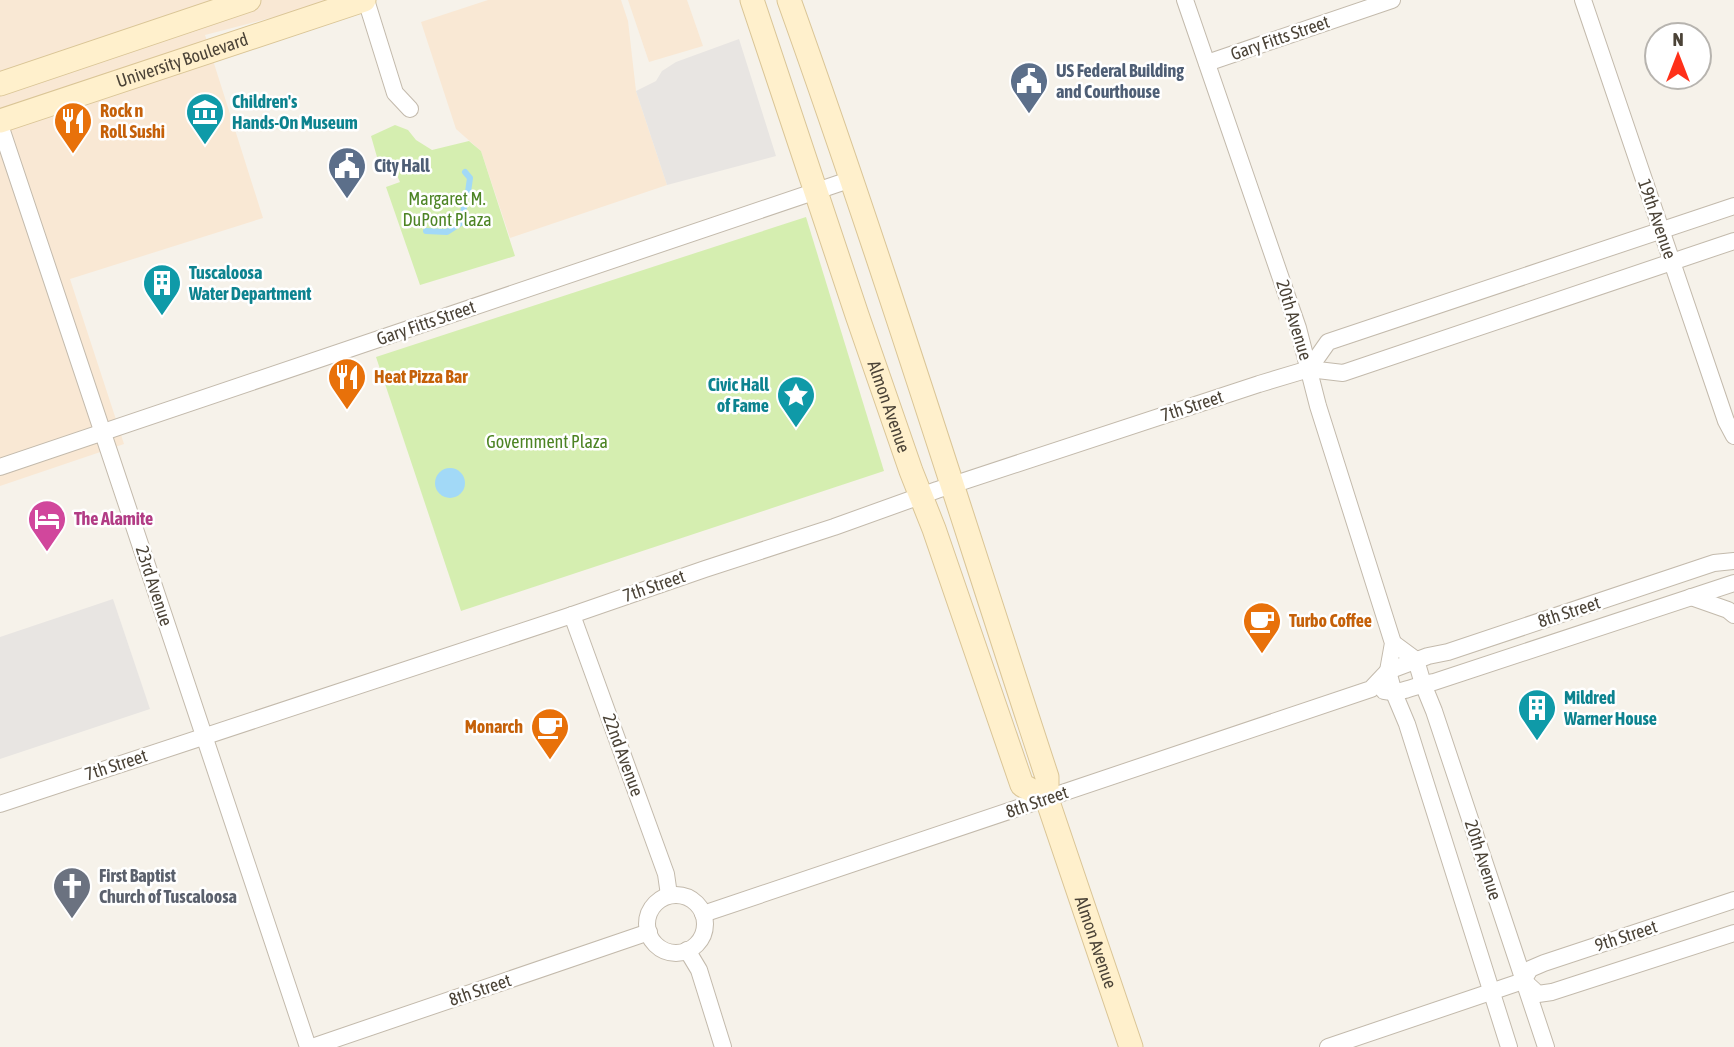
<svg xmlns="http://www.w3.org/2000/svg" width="1734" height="1047" font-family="'Asap Condensed',sans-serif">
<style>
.commercial{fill:#f9e8d4}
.green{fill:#d5eeb0}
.parking{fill:#e8e5e2}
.water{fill:#a2d9f7}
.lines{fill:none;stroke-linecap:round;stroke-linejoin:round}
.stream{stroke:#a2d9f7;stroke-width:6}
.street-casing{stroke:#c3baac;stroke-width:18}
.secondary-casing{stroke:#dac596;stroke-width:25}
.street{stroke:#fff;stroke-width:16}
.secondary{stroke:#fff0cc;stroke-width:23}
.labels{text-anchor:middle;stroke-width:5;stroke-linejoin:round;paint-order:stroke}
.street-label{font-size:18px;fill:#4b4337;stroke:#fff}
.service-label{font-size:18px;font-weight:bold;fill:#4e5e75;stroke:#fff;text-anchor:start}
.culture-label{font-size:18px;font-weight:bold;fill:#0d838f;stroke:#fff;text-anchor:start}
.food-label{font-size:18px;font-weight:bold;fill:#c56008;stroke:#fff;text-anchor:start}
.park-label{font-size:18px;fill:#4d8424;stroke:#fff}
.hotel-label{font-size:18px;font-weight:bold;fill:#b23c85;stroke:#fff;text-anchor:start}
.worship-label{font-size:18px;font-weight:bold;fill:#5b616d;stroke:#fff;text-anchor:start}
</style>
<rect width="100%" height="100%" fill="#f6f2ea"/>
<g class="commercial">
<path d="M0 0H339L205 35 263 218 70 279 124 444 0 486Z"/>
<path d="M488 0H621L628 21 636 91 667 185 510 238 481 151 456 129 421 22Z"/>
<path d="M628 0H687L703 46 649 62Z"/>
</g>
<g class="green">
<path d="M395 125 408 130 416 140 432 150 469 141 481 151 515 256 420 285 386 187 400 182 390 161 379 164 371 136Z"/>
<path d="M806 217 884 471 461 611 376 357Z"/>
</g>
<g class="parking">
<path d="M739 39 776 156 667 185 636 91 656 81 662 71 676 62Z"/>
<path d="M113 599 150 709 0 759V637Z"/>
</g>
<circle class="water" cx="450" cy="483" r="15"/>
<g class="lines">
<g class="stream">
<path d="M465 172 470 178 468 192"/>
<path d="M426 231 447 232 464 221 462 216 465 204"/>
</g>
<defs>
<g id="street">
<path d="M366 0 395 93 410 109"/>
<path d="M1185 0 1298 328 1318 406 1393 643 1388 671 1394 693 1407 724 1509 1047"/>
<path d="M1583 0 1726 421 1734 436"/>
<path d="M1207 63 1392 0"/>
<path d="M0 125 308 1047"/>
<path d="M1309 369 1328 342 1734 206"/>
<path d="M0 467 852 179"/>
<path d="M1691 597 1728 610 1734 615"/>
<path d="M572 615 666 874 669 895"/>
<path d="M1393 643 1416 660 1423 684 1434 711 1546 1047"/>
<path d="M1384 691C1401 695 1417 684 1434 682L1734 583"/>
<path d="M0 804 572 615 705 569 834 527 937 490 1259 384 1309 369 1343 373 1734 241"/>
<circle cx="676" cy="924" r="29"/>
<path d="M703 914 1371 689 1388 671 1428 656 1448 652 1714 563 1734 561"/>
<path d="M687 950 699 970 723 1047"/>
<path d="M1525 982 1538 994 1552 992 1734 933"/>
<path d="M312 1047 649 932"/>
<path d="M1328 1047 1523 981 1530 969 1544 963 1734 900"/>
</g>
<g id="secondary">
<path id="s1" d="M752 0 857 315 911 471 934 529 1022 785 1047 799"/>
<path id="s2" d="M789 0C881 257 962 518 1047 777V799L1131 1047"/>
<path d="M0 84 249 0"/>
<path id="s3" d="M0 121 364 0"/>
</g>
</defs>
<use href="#street" class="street-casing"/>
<use href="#secondary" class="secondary-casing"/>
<use href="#street" class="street"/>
<use href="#secondary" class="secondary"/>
</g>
<defs>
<symbol id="civic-pin" viewBox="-11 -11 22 30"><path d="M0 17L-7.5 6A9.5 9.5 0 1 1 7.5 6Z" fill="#5c6f8a" stroke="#fff"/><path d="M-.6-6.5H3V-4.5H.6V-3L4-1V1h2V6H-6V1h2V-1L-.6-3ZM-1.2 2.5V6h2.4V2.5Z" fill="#fff"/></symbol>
<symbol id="museum-pin" viewBox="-11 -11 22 30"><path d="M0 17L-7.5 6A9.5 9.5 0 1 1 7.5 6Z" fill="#0f9aa8" stroke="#fff"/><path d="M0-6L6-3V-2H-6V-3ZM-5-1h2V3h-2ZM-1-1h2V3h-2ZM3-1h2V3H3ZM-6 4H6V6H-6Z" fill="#fff"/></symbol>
<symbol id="restaurant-pin" viewBox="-11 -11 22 30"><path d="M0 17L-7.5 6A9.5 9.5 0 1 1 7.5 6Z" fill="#e8710a" stroke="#fff"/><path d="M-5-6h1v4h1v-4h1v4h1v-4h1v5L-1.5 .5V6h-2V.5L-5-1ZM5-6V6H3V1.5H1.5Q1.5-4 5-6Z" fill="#fff"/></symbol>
<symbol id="building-pin" viewBox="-11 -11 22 30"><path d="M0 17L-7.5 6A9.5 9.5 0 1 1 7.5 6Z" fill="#0f9aa8" stroke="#fff"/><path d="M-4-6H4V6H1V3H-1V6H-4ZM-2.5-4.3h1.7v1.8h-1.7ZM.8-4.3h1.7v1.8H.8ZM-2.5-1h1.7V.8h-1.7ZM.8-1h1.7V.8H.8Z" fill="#fff"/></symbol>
<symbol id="sight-pin" viewBox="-11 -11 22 30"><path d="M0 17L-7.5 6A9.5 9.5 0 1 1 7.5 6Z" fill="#0f9aa8" stroke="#fff"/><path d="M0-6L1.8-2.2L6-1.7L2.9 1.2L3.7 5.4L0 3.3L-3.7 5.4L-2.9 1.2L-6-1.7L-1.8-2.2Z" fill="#fff"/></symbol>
<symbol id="hotel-pin" viewBox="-11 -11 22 30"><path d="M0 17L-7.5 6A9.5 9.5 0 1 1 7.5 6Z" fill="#d1479c" stroke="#fff"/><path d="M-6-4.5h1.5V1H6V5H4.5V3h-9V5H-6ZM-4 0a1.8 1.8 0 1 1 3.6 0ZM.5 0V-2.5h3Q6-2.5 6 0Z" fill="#fff"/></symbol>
<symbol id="cafe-pin" viewBox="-11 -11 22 30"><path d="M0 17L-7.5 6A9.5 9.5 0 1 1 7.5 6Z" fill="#e8710a" stroke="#fff"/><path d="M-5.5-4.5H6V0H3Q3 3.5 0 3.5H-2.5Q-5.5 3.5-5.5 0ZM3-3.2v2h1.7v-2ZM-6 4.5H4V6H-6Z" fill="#fff"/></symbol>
<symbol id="church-pin" viewBox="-11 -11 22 30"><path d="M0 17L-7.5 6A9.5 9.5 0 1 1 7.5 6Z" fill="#6b7280" stroke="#fff"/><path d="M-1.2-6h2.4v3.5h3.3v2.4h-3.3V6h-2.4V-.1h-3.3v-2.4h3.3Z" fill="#fff"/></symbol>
</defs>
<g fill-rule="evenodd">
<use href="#civic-pin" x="1007" y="59" width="44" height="60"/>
<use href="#museum-pin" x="183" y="90" width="44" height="60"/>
<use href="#restaurant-pin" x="51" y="99" width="44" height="60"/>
<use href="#civic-pin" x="325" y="144" width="44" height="60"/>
<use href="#building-pin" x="140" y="261" width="44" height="60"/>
<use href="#restaurant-pin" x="325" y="355" width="44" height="60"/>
<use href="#sight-pin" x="774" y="373" width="44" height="60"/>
<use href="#hotel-pin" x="25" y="497" width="44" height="60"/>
<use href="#cafe-pin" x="1240" y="599" width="44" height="60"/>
<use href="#building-pin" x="1515" y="686" width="44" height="60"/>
<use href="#cafe-pin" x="528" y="705" width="44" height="60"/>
<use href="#church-pin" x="50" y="864" width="44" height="60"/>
</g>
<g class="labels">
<g class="street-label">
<text transform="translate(1280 38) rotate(-19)" y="6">Gary Fitts Street</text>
<text dy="6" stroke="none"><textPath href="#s3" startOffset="192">University Boulevard</textPath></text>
<text transform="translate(1657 219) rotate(71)" y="6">19th Avenue</text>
<text transform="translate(1294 320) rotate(73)" y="6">20th Avenue</text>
<text transform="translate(426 323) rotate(-19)" y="6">Gary Fitts Street</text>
<text transform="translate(1192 406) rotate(-18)" y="6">7th Street</text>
<text dy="6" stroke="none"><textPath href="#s1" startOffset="429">Almon Avenue</textPath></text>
<text transform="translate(154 586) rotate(72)" y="6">23rd Avenue</text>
<text transform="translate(654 586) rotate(-19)" y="6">7th Street</text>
<text transform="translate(1569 612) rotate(-18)" y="6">8th Street</text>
<text transform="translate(623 755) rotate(70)" y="6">22nd Avenue</text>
<text transform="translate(116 765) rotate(-18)" y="6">7th Street</text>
<text transform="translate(1037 802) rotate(-19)" y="6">8th Street</text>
<text transform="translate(1483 860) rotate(72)" y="6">20th Avenue</text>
<text transform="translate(1626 936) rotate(-18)" y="6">9th Street</text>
<text dy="6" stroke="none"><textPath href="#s2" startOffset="992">Almon Avenue</textPath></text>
<text transform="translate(480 990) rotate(-19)" y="6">8th Street</text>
</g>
<g class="service-label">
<text x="1056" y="77">US Federal Building<tspan x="1056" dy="21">and Courthouse</tspan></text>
<text x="374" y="172">City Hall</text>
</g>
<g class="culture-label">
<text x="232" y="108">Children's<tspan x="232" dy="21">Hands-On Museum</tspan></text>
<text x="189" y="279">Tuscaloosa<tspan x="189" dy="21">Water Department</tspan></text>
<text x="769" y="391" text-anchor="end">Civic Hall<tspan x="769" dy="21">of Fame</tspan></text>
<text x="1564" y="704">Mildred<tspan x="1564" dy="21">Warner House</tspan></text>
</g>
<g class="food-label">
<text x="100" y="117">Rock n<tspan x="100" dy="21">Roll Sushi</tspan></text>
<text x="374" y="383">Heat Pizza Bar</text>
<text x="1289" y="627">Turbo Coffee</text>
<text x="523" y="733" text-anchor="end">Monarch</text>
</g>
<g class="park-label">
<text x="447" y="205">Margaret M.<tspan x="447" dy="21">DuPont Plaza</tspan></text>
<text x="547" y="448">Government Plaza</text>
</g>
<g class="hotel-label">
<text x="74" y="525">The Alamite</text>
</g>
<g class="worship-label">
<text x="99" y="882">First Baptist<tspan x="99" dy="21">Church of Tuscaloosa</tspan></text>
</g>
</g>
<g transform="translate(1678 56)"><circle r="33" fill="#ffffff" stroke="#b7b4af" stroke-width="2"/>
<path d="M0-5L12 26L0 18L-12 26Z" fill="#ff3019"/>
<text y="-10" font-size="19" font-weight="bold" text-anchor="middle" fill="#4b4337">N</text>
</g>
</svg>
